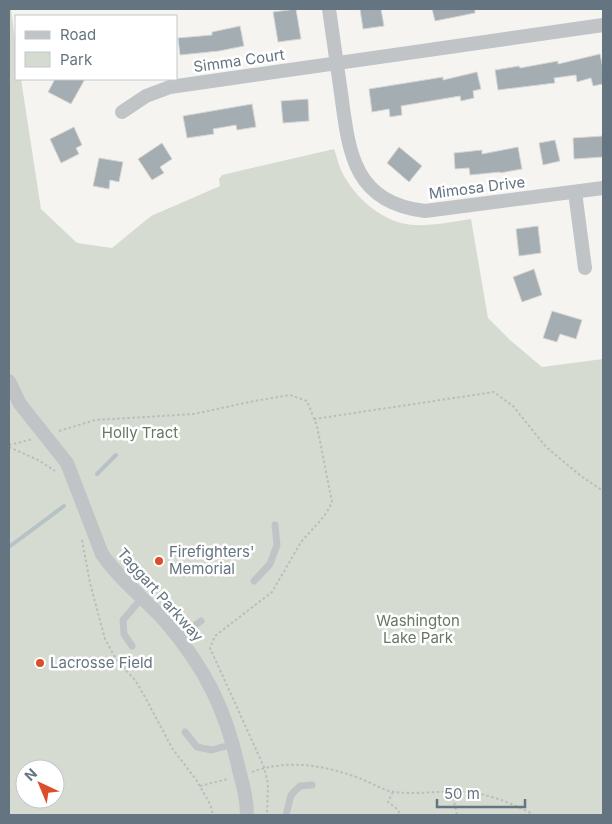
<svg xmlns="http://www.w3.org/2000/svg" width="612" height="824" font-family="Inter,sans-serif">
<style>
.green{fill:#d6dbd2;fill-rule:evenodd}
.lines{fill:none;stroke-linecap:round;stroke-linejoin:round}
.stream{stroke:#b6c2c6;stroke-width:4}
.building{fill:#a4adb2;stroke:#d6d6d3}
.path{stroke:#babcbe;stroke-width:2;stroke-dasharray:2.5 2.5;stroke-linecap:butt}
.lane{stroke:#c0c4c7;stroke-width:7}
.street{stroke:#c0c4c7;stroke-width:14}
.poi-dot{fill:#dc4e29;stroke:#fff;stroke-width:2}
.labels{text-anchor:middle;stroke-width:5;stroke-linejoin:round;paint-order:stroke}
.street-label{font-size:15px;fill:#647581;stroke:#fff}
.park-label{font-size:15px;fill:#687863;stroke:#fff}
.poi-label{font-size:15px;fill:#647581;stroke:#fff;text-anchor:start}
</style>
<rect width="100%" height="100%" fill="#f5f4f1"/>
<path class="green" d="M9 9H11L16 47V79H21L41 209 77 243 112 248 151 216 220 186 219 179 222 175 334 149C337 157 339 167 343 174 356 199 384 223 413 225 432 226 452 222 471 219L488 318 510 340 542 367 603 359V815H9ZM25 769H55V799H25Z"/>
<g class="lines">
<g class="stream">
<path d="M97 474 116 455"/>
<path d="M9 547 64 506"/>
</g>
</g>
<g class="building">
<path d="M296 9 301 39 278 42 273 12Z"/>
<path d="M360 9H381L384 26 363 29Z"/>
<path d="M432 9H475V13L435 21Z"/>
<path d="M240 26 244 46 219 51 180 55 178 38 212 35V32Z"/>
<path d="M600 54 603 68V84L593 86 591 78 577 82 576 75 554 78 555 83 498 90 495 70 519 66 520 68 558 61V64Z"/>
<path d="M477 72 481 89 473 91 474 98 461 101 460 96 401 106 402 115 390 117 389 109 372 112 369 89 443 77V80Z"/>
<path d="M55 79H85L71 104 48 92Z"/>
<path d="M308 99 309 121 283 123 281 101Z"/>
<path d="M252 104 256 127 237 130 236 125 213 129 214 134 187 138 183 116Z"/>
<path d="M74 127 82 145 76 148 79 154 61 163 50 139Z"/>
<path d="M603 136V157L574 159 573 138Z"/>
<path d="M555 140 560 161 543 165 539 143Z"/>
<path d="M162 143 172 159 160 167 164 173 152 180 138 159Z"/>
<path d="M399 147 422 166 409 182 387 163Z"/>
<path d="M518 147 522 169 500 173V172L470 175 469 168 455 169 454 153 482 150V154Z"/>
<path d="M99 158 123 162 119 182 110 180 109 189 93 186Z"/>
<path d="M538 226 541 253 519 256 516 229Z"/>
<path d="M534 269 542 295 522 302 513 277Z"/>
<path d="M552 311 582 320 576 339 560 334 557 342 543 338Z"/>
</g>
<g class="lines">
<g class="path">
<path d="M314 419 494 392 513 406 546 447 581 476 603 491"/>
<path d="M59 431 95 420 194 414 254 401 290 395 307 401 317 426 332 502 327 512 320 521 301 542 272 592 215 636 210 648 264 767 268 784 267 815"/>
<path d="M9 445 33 439"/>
<path d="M9 447 38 460 55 471"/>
<path d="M82 540 90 583 105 639 116 659 135 680 145 697 172 748 197 781 210 804 213 815"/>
<path d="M252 772C288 759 323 765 359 778 370 782 382 790 394 792 418 795 443 790 466 792 490 794 514 804 534 815"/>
<path d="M200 786 228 779"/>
<path d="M393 792 388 802 396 808 401 815"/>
<path d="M452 793 457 815"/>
</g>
<g class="lane">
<path d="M254 581 270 564 277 545 275 525"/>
<path d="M178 637 201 621"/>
<path d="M132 646 124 634 123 620 142 598"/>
<path d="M185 732 197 747 212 750 233 744"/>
<path d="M286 815 291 795 300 786 312 785"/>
</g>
<g class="street">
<path d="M329 9C333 37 337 65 341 93 349 153 353 202 425 211L603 188"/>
<path d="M122 112 146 96 170 87 603 25"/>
<path d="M575 192 585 268"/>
<path d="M9 381 20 404 67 463 102 554C119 579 144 598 165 621 205 668 226 709 239 770 243 784 247 801 247 815"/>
</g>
</g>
<g class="poi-dot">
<circle cx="159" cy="561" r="5"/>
<circle cx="40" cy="663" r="5"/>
</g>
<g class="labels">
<g class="street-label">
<text transform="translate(239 61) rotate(-8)" y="5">Simma Court</text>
<text transform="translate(477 188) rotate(-7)" y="5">Mimosa Drive</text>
<text transform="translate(160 595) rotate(48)" y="5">Taggart Parkway</text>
</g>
<g class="park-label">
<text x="140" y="438">Holly Tract</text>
<text x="418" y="626">Washington<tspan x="418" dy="17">Lake Park</tspan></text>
</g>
<g class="poi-label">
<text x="169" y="557">Firefighters'<tspan x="169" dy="17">Memorial</tspan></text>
<text x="50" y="668">Lacrosse Field</text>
</g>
</g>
<rect width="612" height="824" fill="none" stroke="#647581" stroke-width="20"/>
<rect x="15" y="15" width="162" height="65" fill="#ffffff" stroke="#c1c8cd"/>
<rect x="25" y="31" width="25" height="8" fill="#c0c4c7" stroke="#c1c8cd"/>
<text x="60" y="40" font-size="15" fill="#647581">Road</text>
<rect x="25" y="52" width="25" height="15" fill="#d6dbd2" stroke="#c1c8cd"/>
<text x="60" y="65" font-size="15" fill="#647581">Park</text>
<g transform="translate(40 784) rotate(316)"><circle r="24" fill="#ffffff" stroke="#c1c8cd"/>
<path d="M0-4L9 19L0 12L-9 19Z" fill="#dc4e29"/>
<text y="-8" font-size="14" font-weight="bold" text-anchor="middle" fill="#647581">N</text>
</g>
<path d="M437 799v8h88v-8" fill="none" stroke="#647581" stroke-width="2.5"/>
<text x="444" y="799" font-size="15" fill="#647581" stroke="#ffffff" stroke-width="4" paint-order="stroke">50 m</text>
</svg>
